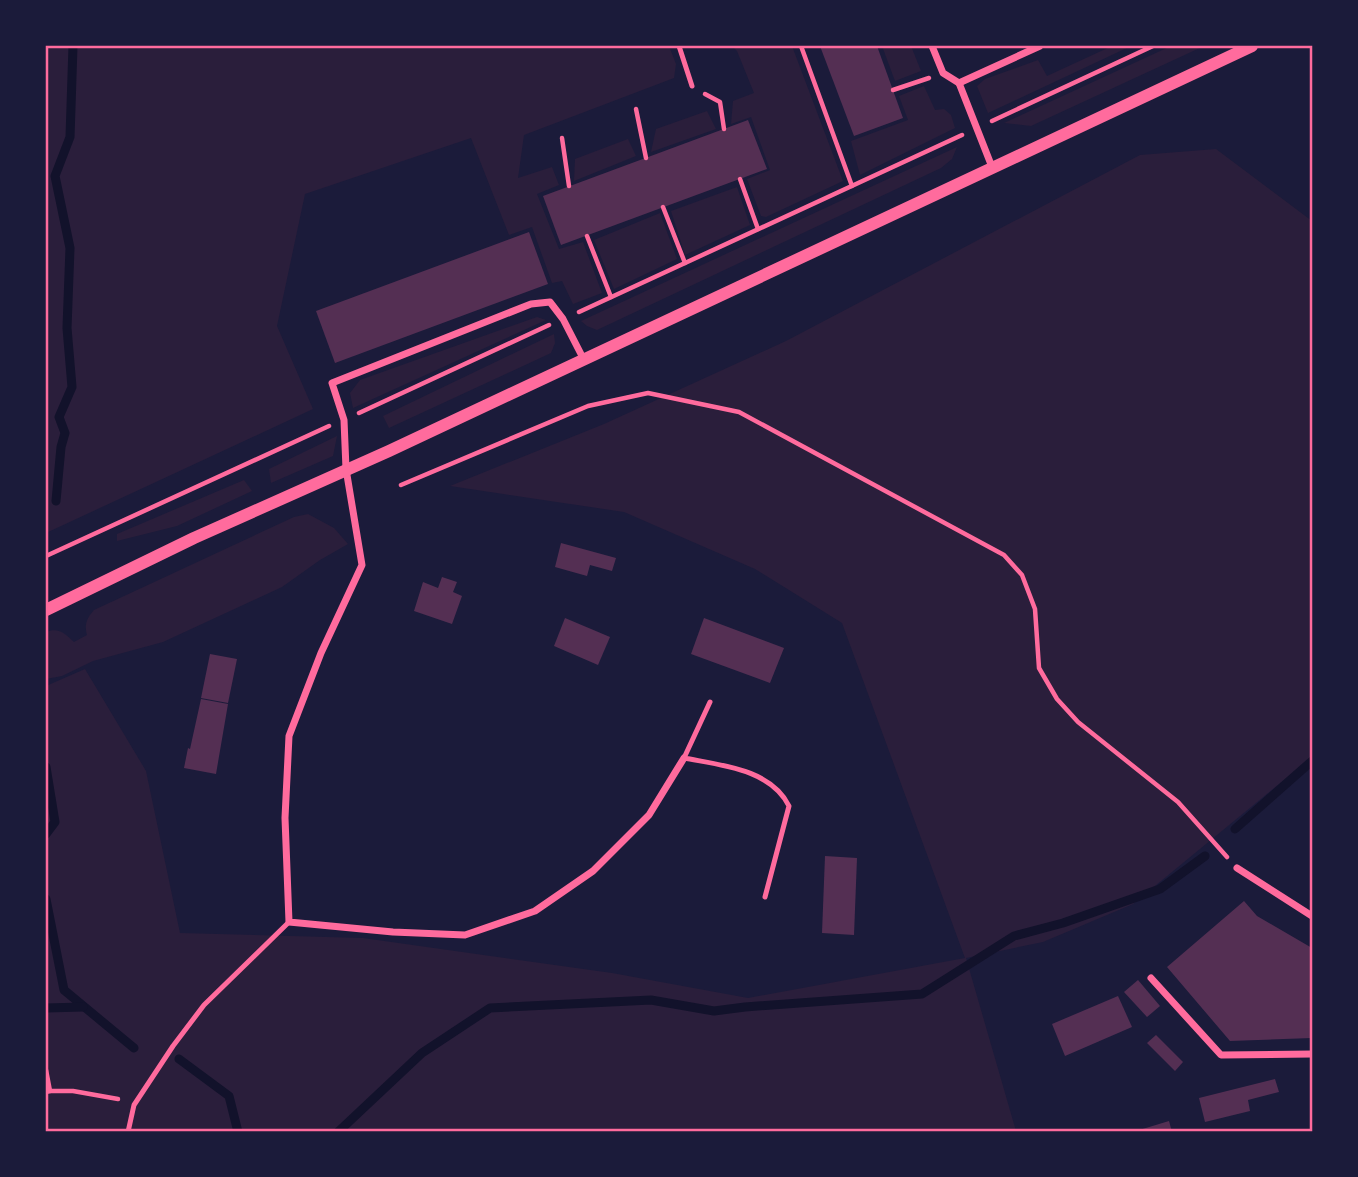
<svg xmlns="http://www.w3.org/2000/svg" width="1358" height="1177" font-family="'Archivo Narrow',sans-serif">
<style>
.green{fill:#2a1e3b}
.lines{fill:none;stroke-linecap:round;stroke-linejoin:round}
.stream{stroke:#12122b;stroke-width:9}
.building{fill:#542f53}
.path{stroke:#ff6b9d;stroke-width:4.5}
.service{stroke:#ff6b9d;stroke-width:5}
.minor{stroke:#ff6b9d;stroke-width:7}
.tertiary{stroke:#ff6b9d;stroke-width:12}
.neatline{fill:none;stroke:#ff6b9d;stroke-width:2.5}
</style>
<rect width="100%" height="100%" fill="#1b1b3a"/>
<g class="green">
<path d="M46 46H669L676 64 674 78 524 135 518 178 552 167 559 185 537 194 559 249 583 242 602 293 573 304 562 281 552 283 532 227 509 235 471 138 305 194 277 326 313 409 46 533Z"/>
<path d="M732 46H792L843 181 766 217 761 216 747 179 770 170 751 117 731 124 733 101 754 93 737 51Z"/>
<path d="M882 46H911L921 71 895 81Z"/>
<path d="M1112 46H1131L988 113 977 86 985 79 1038 60 1047 76Z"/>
<path d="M1171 46H1204L1031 126 1004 123Z"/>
<path d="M924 86 935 110 944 109 951 115 955 128 860 175 851 141 908 120 899 96Z"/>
<path d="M707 111 716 129 651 152 656 129Z"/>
<path d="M628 139 636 156 574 181 575 159Z"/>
<path d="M957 147 952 159 941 168 597 330 587 326 581 321Z"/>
<path d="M1216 149 1312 221V757L1133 904 1043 942 966 958 1016 1131H46V686L85 669 146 771 180 933 363 938 612 973 748 998 965 958 842 623 755 569 624 512 450 486 604 424 786 341 1140 155Z"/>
<path d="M737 187 750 225 685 255 671 211Z"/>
<path d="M660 213 677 259 614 289 594 240Z"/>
<path d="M537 317 546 320 353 408 350 393 360 380Z"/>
<path d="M554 334 555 343 551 353 389 428 383 416Z"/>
<path d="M337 436 333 456 271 483 269 469Z"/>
<path d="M244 480 252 491 177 526 117 541V534Z"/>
<path d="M308 514 334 528 348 544 320 560 282 587 163 642 93 661 62 676 46 679V632C59 627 65 634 74 642L87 635C84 624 87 618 94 610L294 517Z"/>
</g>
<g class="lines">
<g class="stream">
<path d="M56 501 61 447 65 433 59 417 72 387 67 328 70 248 55 176 70 137 73 46"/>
<path d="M46 767 55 822 46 834"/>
<path d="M1235 829 1312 761"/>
<path d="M46 899 64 990 134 1048"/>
<path d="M46 1008 83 1007"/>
<path d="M179 1059 229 1096 238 1132"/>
<path d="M338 1132 422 1053 490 1008 651 1000 714 1011 745 1007 922 994 1014 936 1063 923 1160 889 1205 856"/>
</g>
</g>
<g class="building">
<path d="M820 46H877L903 118 854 136Z"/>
<path d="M748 120 767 169 561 245 543 196Z"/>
<path d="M529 232 548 284 335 363 316 311Z"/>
<path d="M561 543 616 558 612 571 590 565 587 576 555 567Z"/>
<path d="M442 577 457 582 453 592 462 596 452 624 414 611 423 582 438 588Z"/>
<path d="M565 618 610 637 598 665 554 646Z"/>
<path d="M704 618 784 648 770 683 691 654Z"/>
<path d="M210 654 237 659 228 703 201 698Z"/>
<path d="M201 699 228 704 216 774 184 768 188 748 190 749Z"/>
<path d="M825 856 857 858 854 935 822 933Z"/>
<path d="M1244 901 1257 916 1312 948V1038L1230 1041 1167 967Z"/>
<path d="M1138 980 1160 1006 1147 1017 1124 992Z"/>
<path d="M1118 996 1132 1027 1065 1056 1052 1024Z"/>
<path d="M1156 1035 1183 1062 1175 1071 1147 1043Z"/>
<path d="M1275 1079 1279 1092 1248 1100 1250 1111 1205 1122 1199 1098Z"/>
<path d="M1169 1121 1172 1132H1137L1136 1131Z"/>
</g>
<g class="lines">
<g class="path">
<path d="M801 46 852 186"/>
<path d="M893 90 929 78"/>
<path d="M705 94 720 102 724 129"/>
<path d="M636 109 646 158"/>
<path d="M992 121 1153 46"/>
<path d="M562 138 569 186"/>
<path d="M740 179 758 229"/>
<path d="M663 207 685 263"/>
<path d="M587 236 611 297"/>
<path d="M579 312 962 135"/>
<path d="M359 413 549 325"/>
<path d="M401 485 588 406 648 393 739 412 1004 555 1022 575 1035 609 1039 668 1057 699 1078 722 1178 802 1227 857"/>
<path d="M46 556 329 426"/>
<path d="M46 1070 50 1091 46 1092"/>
<path d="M50 1091H73L118 1099"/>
</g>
<g class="service">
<path d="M679 46 692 86"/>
<path d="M710 702 684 758C720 765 771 769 789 806L765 897"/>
<path d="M128 1132 134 1105 173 1046 204 1005 289 922"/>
</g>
<g class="minor">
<path d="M932 46 943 73 959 83 992 167"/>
<path d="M959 83 1040 46"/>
<path d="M583 358 563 319 550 302 531 304 332 383 344 420 346 469 362 565 321 653 289 736 285 818 289 922 393 932 465 935 535 911 593 871 649 815 684 758"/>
<path d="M1237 868 1312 916"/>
<path d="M1151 978 1221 1055 1312 1054"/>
</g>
<path class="tertiary" d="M46 610 194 538 389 451 1252 46"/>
</g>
<rect width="1358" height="1177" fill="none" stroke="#1b1b3a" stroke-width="94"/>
<rect x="47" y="47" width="1264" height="1083" class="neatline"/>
</svg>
